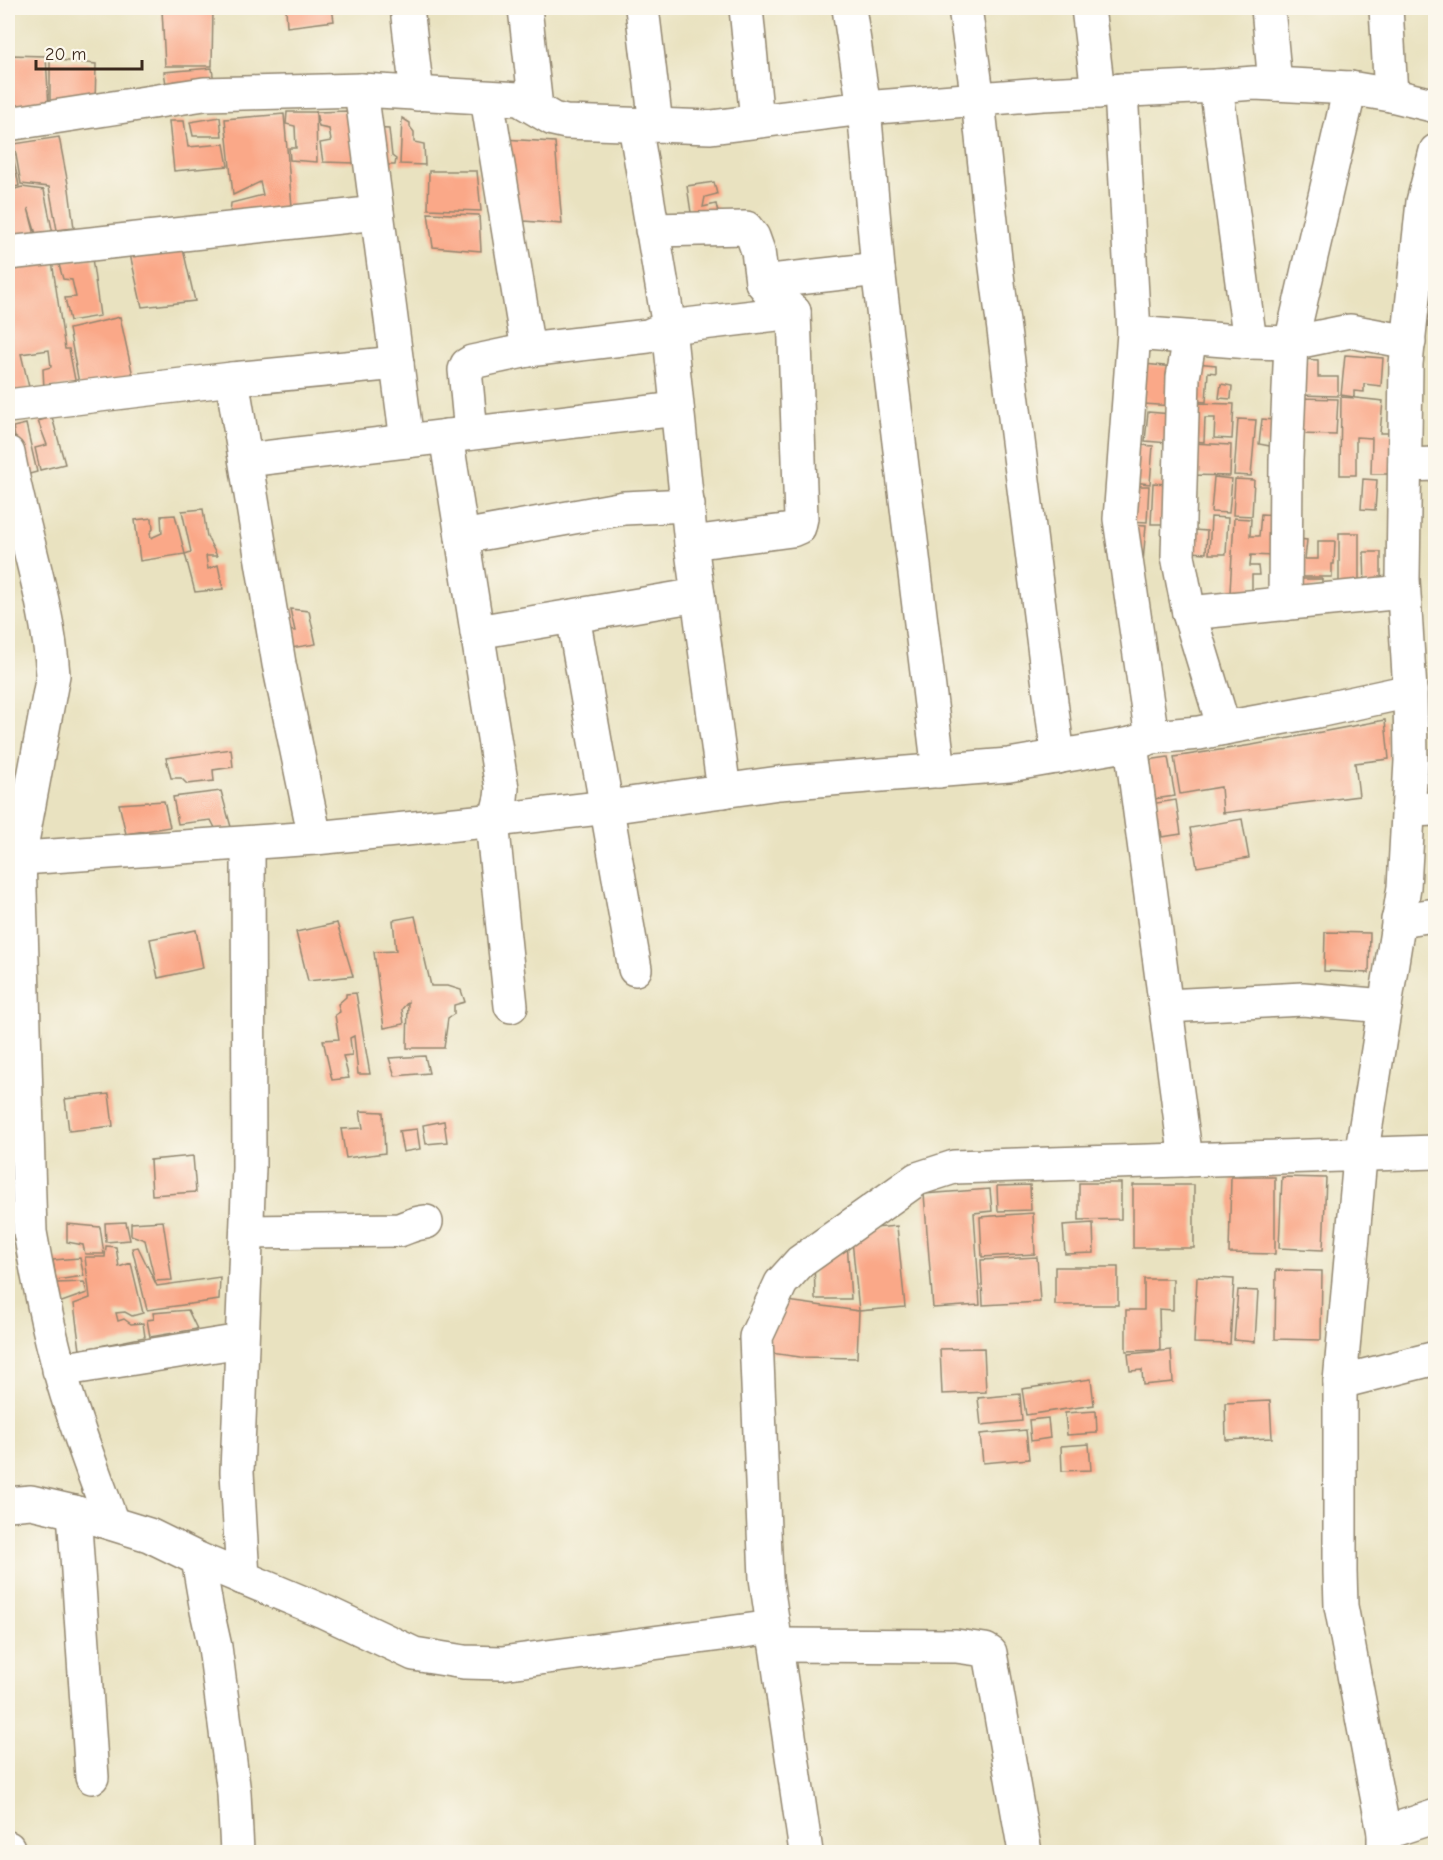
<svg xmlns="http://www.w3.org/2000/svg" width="1443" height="1860" font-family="'Comic Neue',sans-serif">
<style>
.building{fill:#faa888}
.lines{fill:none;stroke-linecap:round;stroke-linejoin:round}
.minor-casing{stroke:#92866f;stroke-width:36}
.minor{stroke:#fff;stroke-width:33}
</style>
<rect width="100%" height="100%" fill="#fbf7ec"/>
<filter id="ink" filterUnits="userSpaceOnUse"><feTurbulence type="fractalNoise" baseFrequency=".0167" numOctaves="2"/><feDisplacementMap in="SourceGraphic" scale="12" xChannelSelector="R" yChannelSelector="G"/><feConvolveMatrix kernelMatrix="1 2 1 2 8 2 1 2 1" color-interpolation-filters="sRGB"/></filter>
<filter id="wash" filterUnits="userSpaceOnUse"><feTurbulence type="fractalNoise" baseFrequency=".008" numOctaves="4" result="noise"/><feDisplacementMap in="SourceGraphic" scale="24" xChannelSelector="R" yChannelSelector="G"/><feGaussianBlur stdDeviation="1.35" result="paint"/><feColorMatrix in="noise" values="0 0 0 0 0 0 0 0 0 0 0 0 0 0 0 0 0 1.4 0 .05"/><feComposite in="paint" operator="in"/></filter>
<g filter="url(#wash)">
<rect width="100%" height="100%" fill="#e9e2c0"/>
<g id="blocks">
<g class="building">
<path d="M179 8H213L212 66H165L162 10Z"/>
<path d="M286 8H332L334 21 287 27Z"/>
<path d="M8 55 46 56 49 109 8 114Z"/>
<path d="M50 59 96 64 95 104 50 105Z"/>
<path d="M212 68 215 91 167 90 164 72Z"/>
<path d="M348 111 355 163 323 162 320 143 331 141 329 129 319 127 316 112Z"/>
<path d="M287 112H316L317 162 290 160 289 148H296L295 126 286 124Z"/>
<path d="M284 114 293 218 230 214 231 203 263 195 260 182 233 195 225 119Z"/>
<path d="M220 117 222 136H193L190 122Z"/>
<path d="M402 118 410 123V127L414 132V142L424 144 425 165 400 164Z"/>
<path d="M169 121H184L188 147 224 144 228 166 174 171Z"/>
<path d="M370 128 389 129 392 156 396 159 395 165H375Z"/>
<path d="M59 137 69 189 74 228 57 230 49 187 21 184 14 144Z"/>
<path d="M502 139 555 142 562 224 511 220Z"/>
<path d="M8 146H11L19 186 8 188Z"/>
<path d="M429 171H477L481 211 428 209Z"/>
<path d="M714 182 717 194 705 197 703 207 716 204 719 217 692 219 687 186Z"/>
<path d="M22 187 44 190 53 234H36L28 208 35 235 8 240V191Z"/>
<path d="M428 213 479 215 481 251 433 247Z"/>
<path d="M182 245 195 301 142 307 129 250Z"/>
<path d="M92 258 100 316 70 321 65 298 76 297 72 280 63 279 58 261Z"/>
<path d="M52 261 65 349H69L76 385 44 389 43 369 51 367 49 350 21 354 30 391 8 393V267Z"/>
<path d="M120 317 133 376 80 389 69 329Z"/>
<path d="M1345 355 1383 358 1381 386 1364 384V392L1354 391V397L1341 395Z"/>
<path d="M1301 359 1318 360V377H1338V396L1299 395Z"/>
<path d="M1133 363 1175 367 1172 406 1130 403Z"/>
<path d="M1196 363 1216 365V373L1208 372 1206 402 1193 401Z"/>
<path d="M1221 384 1232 386 1231 399 1219 398Z"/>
<path d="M1341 397 1356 398 1383 401 1380 433H1393L1392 474H1371L1372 438 1356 437V475H1340Z"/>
<path d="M1300 398 1338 399 1336 435 1298 434Z"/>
<path d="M1192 403 1234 404 1232 439 1214 438 1215 418H1205L1204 442 1191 441Z"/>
<path d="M1148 412 1171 414 1169 443 1145 441Z"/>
<path d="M52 417 65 464 40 470 35 448 47 445 38 421Z"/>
<path d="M1238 419 1256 420 1251 476 1234 475Z"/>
<path d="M1262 419 1273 420 1270 446 1259 444Z"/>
<path d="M26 424 37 472 22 476 13 427Z"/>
<path d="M1192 443 1231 445 1230 476 1191 475Z"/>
<path d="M1129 444 1153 446 1150 484 1125 481Z"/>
<path d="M1214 477 1232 479 1229 513 1211 512Z"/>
<path d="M1235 479 1254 480 1252 516 1233 515Z"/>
<path d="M1363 479 1377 480 1375 510 1361 509Z"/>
<path d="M1153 483 1166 484 1163 524H1151Z"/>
<path d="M1130 486H1149L1147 522 1128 521Z"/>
<path d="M203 509 207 537 217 556H206L208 569 218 565 223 589 195 592 185 554 191 552 182 511Z"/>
<path d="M1261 514 1276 515 1274 556 1251 555 1250 566H1258L1259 575H1252V592H1230L1234 518 1251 519 1250 536H1259Z"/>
<path d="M175 515 185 554 140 561 135 520 152 518 153 529 150 533 151 538 162 533 161 516Z"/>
<path d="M1211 517 1228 518 1226 554H1209Z"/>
<path d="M1130 524 1146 525 1143 563 1127 562Z"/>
<path d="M1193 530 1207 531 1206 553 1191 552Z"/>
<rect x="1339" y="533" width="20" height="59"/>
<path d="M1298 539 1307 540 1305 559H1318V541H1335L1334 564H1332V577H1299Z"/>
<path d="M1364 552H1381V589H1365Z"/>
<path d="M1301 579H1322V584L1301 595Z"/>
<path d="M290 609 309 611 316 644 285 649 283 630 295 631Z"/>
<path d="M1385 720 1389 759 1355 763 1359 796 1223 813 1221 787 1180 794 1174 757 1252 745Z"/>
<path d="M231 749 233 767 213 770 214 781 187 784 181 778H171L166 758Z"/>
<path d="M1168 757 1175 796 1154 799 1148 760Z"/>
<path d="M221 791 231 827 216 830 211 820 178 824 173 797Z"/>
<path d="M1176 800 1181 834 1162 837 1161 830H1154L1143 805Z"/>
<path d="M164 801 170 827 126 834 119 804Z"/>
<path d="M1242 819 1249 858 1197 867 1190 828Z"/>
<path d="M415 916 431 986H448L461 990 465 1002 454 1005V1014L448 1018 444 1048H407L408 1002 402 1009 404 1024 384 1028 374 952 396 951 393 920Z"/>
<path d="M337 923 353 976 308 981 296 932Z"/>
<path d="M196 930 203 968 158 978 150 939Z"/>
<path d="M1325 932 1370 933 1369 973 1324 971Z"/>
<path d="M356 993 370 1074H358L354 1036 350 1038 352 1055 343 1056 349 1078 332 1080 323 1040 339 1039 335 1015 340 1012 338 1004 346 997V994Z"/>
<path d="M425 1056 429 1073 395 1076 389 1058Z"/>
<path d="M109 1094 113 1126 69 1131 65 1099Z"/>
<path d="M360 1111 383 1112 385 1153 346 1158 341 1129 363 1128Z"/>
<path d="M444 1121 447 1142 426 1144 423 1125Z"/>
<path d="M417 1129 420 1149 403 1152 399 1131Z"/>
<path d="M193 1156 196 1192 152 1195 150 1160Z"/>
<path d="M1231 1177H1275V1254L1229 1253Z"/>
<path d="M1282 1177 1326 1178 1323 1250 1279 1248Z"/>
<path d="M1079 1183H1121V1219L1079 1220Z"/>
<path d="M1030 1185 1031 1210 998 1211 997 1186Z"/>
<rect x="1133" y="1185" width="61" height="63"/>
<path d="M990 1189 992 1211 974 1213 980 1305 933 1308 924 1194Z"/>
<path d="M1033 1213 1035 1254 982 1257 980 1217Z"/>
<path d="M163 1221 172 1280 155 1281 145 1240 131 1235V1223Z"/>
<path d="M126 1222 130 1240 106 1242 105 1223Z"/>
<path d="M1093 1223 1094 1253 1065 1254 1063 1225Z"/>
<path d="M67 1224 100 1227 104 1254H85L83 1245 67 1242Z"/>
<path d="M897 1226 905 1307 859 1311 857 1358 800 1357 763 1352 781 1300 859 1311 851 1230Z"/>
<path d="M847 1242 851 1299H815L814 1252Z"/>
<path d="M106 1246 116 1247 119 1267 131 1263 143 1313 132 1316 125 1312 116 1313 118 1321 124 1319 131 1324 143 1323 145 1337 80 1350 74 1304 90 1298 85 1257H105Z"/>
<path d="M138 1247 157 1286 220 1277 219 1300 147 1310 132 1248Z"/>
<path d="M1037 1257 1040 1302 983 1305 981 1260Z"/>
<path d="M80 1258 84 1276 56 1280 53 1260Z"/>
<rect x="1055" y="1267" width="63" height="38"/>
<path d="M1276 1270 1322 1271 1321 1340 1275 1339Z"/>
<path d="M1197 1277 1234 1279 1230 1344 1194 1343Z"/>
<path d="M1144 1279H1173V1310L1159 1309 1160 1350 1126 1351V1310H1144Z"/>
<path d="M84 1282 87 1293 59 1303 56 1283Z"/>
<path d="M1238 1290 1258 1291 1255 1342 1234 1340Z"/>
<path d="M188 1310 197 1329 150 1337 147 1320 154 1319 153 1313Z"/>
<path d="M984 1348 986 1392 942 1394 940 1349Z"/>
<path d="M1171 1350 1173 1382 1143 1385 1142 1370 1130 1371 1128 1354Z"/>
<path d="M1091 1379 1094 1405 1026 1415 1022 1389Z"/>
<path d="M1020 1394 1022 1421 981 1425 978 1398Z"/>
<path d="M1270 1401 1272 1438 1226 1440 1225 1403Z"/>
<path d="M1096 1411 1097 1433 1067 1435 1065 1413Z"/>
<path d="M1048 1418 1050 1438 1031 1441 1029 1420Z"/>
<path d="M1026 1430 1029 1459 983 1463 980 1434Z"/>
<path d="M1089 1444 1091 1470 1062 1471 1061 1446Z"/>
</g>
</g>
</g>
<g filter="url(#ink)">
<use href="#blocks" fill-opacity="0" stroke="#92866f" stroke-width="1.5"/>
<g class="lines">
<defs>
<g id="minor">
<path d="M407 8 417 94"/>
<path d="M525 8 536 108"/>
<path d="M642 8 656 125"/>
<path d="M746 8 757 121"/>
<path d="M849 8 864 108 878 269 939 771"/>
<path d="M965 8 978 100 995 259 1058 757"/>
<path d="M1088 8 1098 92"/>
<path d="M1268 8 1275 84"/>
<path d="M1386 8 1391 95"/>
<path d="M1216 86 1250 342"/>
<path d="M361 90 407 441"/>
<path d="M1121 90 1134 333 1120 519 1152 737"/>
<path d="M487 98 528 350"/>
<path d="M8 124 204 94 361 90 519 99 553 119 566 122 711 127 864 108 1043 94 1216 86 1254 83 1350 88 1391 95 1436 106"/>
<path d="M635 125 669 327 691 543 724 791"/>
<path d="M652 230 746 228 753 237 758 251 762 282 770 292 794 312 801 518 799 527 792 530 691 543"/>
<path d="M8 253 377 213"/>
<path d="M762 282 878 269"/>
<path d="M1134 333 1250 342 1291 343 1350 331 1409 342"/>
<path d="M1190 338 1183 377 1178 556 1189 613 1224 728"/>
<path d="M232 379 279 664 315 838"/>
<path d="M8 406 232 379 397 363"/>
<path d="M471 433 465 370 467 365 472 362 528 350 648 336 669 327 794 312"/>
<path d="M446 436 502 788 501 798 493 831 511 1006"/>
<path d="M8 453C21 527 48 600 53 675L19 858 30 1232C38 1278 47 1325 60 1371 74 1423 94 1473 112 1523"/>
<path d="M246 460 677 409"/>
<path d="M1405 465 1436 464"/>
<path d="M462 537 624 508 688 505"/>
<path d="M1285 604 1286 460 1291 343 1350 88"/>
<path d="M1189 613 1403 592"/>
<path d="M573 616 635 969"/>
<path d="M477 632 698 595"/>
<path d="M1131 744 1186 1160"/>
<path d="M1408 810 1436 809"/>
<path d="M8 859 315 838 496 820 608 807 779 783 1009 765 1131 744 1152 737 1199 733 1224 728 1317 711 1410 691"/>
<path d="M1398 920 1436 915"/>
<path d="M1166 1006 1303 999 1385 1006"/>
<path d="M247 1232 399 1230C408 1227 415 1223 426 1222"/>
<path d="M59 1370 241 1341"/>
<path d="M1340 1382 1436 1358"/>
<path d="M8 1504 31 1502 74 1512 149 1535 198 1559 325 1612 414 1654 464 1662 502 1663 773 1627"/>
<path d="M74 1512 92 1777"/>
<path d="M198 1559 207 1611 215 1647 234 1793 237 1852"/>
<path d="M243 1578 237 1472 249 1168 248 843"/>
<path d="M776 1645 956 1646 985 1650 990 1653 1025 1852"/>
<path d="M1384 1833 1436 1816"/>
<path d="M8 1848 9 1852"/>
<path d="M806 1852 766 1578 756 1337 781 1283 800 1262 917 1179 954 1167 1436 1152"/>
<path d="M1384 1852V1833L1341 1606 1340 1572V1382L1359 1169 1404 887 1411 761 1410 691 1403 579 1406 364 1423 202 1436 151"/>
</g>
</defs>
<use href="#minor" class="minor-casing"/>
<use href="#minor" class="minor"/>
</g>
</g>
<rect width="1443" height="1860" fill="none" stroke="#fbf7ec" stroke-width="30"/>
<path d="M36 60v9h106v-9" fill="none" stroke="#3b2a1e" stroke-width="3"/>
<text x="45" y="60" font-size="18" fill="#3b2a1e" stroke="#fbf7ec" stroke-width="4.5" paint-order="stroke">20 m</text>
</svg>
